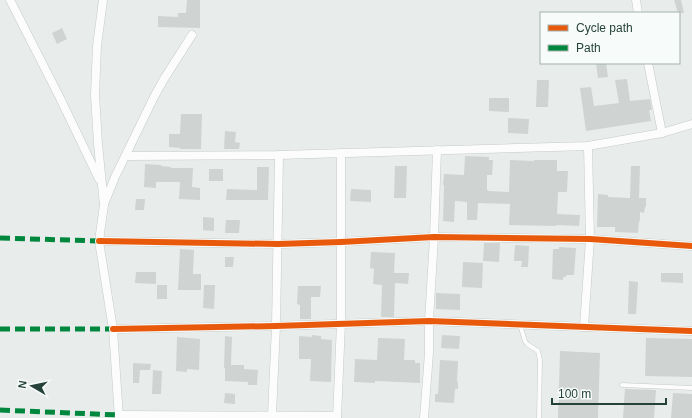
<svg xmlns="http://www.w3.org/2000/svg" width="692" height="418" font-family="Arial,sans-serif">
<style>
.building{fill:#cfd4d2}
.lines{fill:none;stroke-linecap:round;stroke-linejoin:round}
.service-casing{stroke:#c5cac8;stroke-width:5}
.minor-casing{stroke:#c5cac8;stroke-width:9}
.service{stroke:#fcfcfc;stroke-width:4}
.minor{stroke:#fcfcfc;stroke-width:8}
.quiet{stroke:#00873e;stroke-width:5;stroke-dasharray:10 5;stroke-linecap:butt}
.cycleway-casing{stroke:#f7fbf9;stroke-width:8}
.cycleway{stroke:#e8590c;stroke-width:6}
</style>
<rect width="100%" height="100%" fill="#e8edeb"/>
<g class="building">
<path d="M187 0H200V28L158 27V16L178 17V13H186Z"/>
<path d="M674 0H681L684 13H678Z"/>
<path d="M62 28 67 39 57 44 52 33Z"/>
<path d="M596 63H606L608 77 598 78Z"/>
<path d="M627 79 630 101 650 99 652 110H649L651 121 586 131 585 124 580 88 591 87 594 106 619 103 615 80Z"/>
<path d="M537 80H549L548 107H536Z"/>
<path d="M489 98H509V112L489 111Z"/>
<path d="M181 114H202L201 149H180V148L169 147V134H180Z"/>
<path d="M508 118 529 119 528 134 508 133Z"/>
<path d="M225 131 236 132 235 142 240 143 239 149H224Z"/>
<path d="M465 156 489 157V160H493L492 175H487V190H488V191L509 192 510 160 534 161V160H557V171H568L567 192H558L557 214 580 215 579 226 557 225 556 226 509 225 510 204 478 203 477 220H467V202L455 201 454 222 443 221 444 185H443L444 174 464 175Z"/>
<path d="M145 164 161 165V166L171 167V168H193L192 187 200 188V200L179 199 180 182H156V188L144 187Z"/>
<path d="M395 166H407L406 198H394Z"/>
<path d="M631 166H640L639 198H646V207H645L644 213 640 212V221H639L638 233 615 232V227H597L598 194 608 195V197L630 198Z"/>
<path d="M257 167H269L268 200H226L227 189 257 190Z"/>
<rect x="209" y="169" width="14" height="12"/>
<path d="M351 189 371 190V202L350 201Z"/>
<path d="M136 199H145L144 210H135Z"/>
<path d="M203 217 214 218V231L203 230Z"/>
<path d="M226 220H240L239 233H225Z"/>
<path d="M484 243H500L499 262 483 261Z"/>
<path d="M515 245 529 246 528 267H521L522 261H514Z"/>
<path d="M559 247 576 248 574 275H566V277H563V280L552 279 553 249H559Z"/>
<path d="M180 249 194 250 193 274H201V290H178Z"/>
<path d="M371 252 395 253 394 273H409L408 284 395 283 394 317H381L382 285 373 284 374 269 370 268Z"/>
<path d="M225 257H234L233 267H225Z"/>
<path d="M463 262 483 263 482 288 462 287Z"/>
<path d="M136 272H156V284L135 283Z"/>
<path d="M661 273H683V283L661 282Z"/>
<path d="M629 281 638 282 636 314H628Z"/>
<rect x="157" y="285" width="10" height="14"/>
<path d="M204 285H215L214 309 203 308Z"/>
<path d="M298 286H321L320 297H311V319H300V305L297 304Z"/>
<path d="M436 293 460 294V310L436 309Z"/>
<path d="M312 335 321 336V339L332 340 331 382 310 381 311 359H299V336L312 337Z"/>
<path d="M442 335 460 336 459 349 441 348Z"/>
<path d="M225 336 232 337 231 365H244V369L258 370 257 385H248V382L225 381V368H224Z"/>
<path d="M177 337 200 339 199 370 187 369V372L176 371Z"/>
<path d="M378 338 405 339 404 360H415V363H420V383L375 381V383L354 382 355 359 377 360Z"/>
<path d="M646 338 692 339V377L645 376Z"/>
<path d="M560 351 600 353 598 418H558Z"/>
<path d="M440 360 458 361 457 382H458V389H455L454 403 435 402V394H438Z"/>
<path d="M133 363 151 364 150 370H140L139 383H133Z"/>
<path d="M153 370 162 371 161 394H152Z"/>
<path d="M625 389 656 390 654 418H623Z"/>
<path d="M225 393 235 394V404L224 403Z"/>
<path d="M673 393 692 394V418H671Z"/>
</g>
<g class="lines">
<defs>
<g id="service">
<path d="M520 325 525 341 527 344 538 351 540 360 539 418"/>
<path d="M622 385 692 388"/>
</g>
<g id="minor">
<path d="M10 0 60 98 99 179"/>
<path d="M103 0 97 46 95 95 98 144 104 205 99 241 113 329 119 418"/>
<path d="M636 0 638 13"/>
<path d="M648 63 662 133"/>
<path d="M126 156 279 155 588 146 662 133 692 124"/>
<path d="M104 204 115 177 154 97 164 79 192 35"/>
<path d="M99 241 278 244 341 242 434 237 590 239 692 246"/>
<path d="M584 327 590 239 588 146"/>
<path d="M113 329 276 326 429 321 692 331"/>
<path d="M119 415 337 416"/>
<path d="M272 415 276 326 279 155"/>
<path d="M337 418 341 323V153"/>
<path d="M424 418 429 353V321L434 237 437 150"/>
</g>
</defs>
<use href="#service" class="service-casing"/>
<use href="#minor" class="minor-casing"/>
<use href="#service" class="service"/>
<use href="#minor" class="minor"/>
<g class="quiet">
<path d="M0 238 99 241"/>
<path d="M0 329H113"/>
<path d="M0 410 119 415"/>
</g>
<defs>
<g id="cycleway">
<path d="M99 241 278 244 341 242 434 237 590 239 692 246"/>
<path d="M113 329 276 326 429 321 692 331"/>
</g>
</defs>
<use href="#cycleway" class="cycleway-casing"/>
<use href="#cycleway" class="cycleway"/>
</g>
<rect x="540" y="12" width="140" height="52" fill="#f7fbf9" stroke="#a3b1ad"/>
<rect x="548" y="25" width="20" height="6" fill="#e8590c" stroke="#a3b1ad"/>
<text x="576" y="32" font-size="12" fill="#24423a">Cycle path</text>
<rect x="548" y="45" width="20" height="6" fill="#00873e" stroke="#a3b1ad"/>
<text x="576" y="52" font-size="12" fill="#24423a">Path</text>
<g transform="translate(32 386) rotate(279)" stroke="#f7fbf9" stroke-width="3" paint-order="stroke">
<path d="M0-3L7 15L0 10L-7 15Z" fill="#24423a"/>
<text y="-6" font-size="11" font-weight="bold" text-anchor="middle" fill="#24423a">N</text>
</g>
<path d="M552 398v6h114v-6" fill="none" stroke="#24423a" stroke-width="2"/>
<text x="558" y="398" font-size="12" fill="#24423a" stroke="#f7fbf9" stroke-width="3" paint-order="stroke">100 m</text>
</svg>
